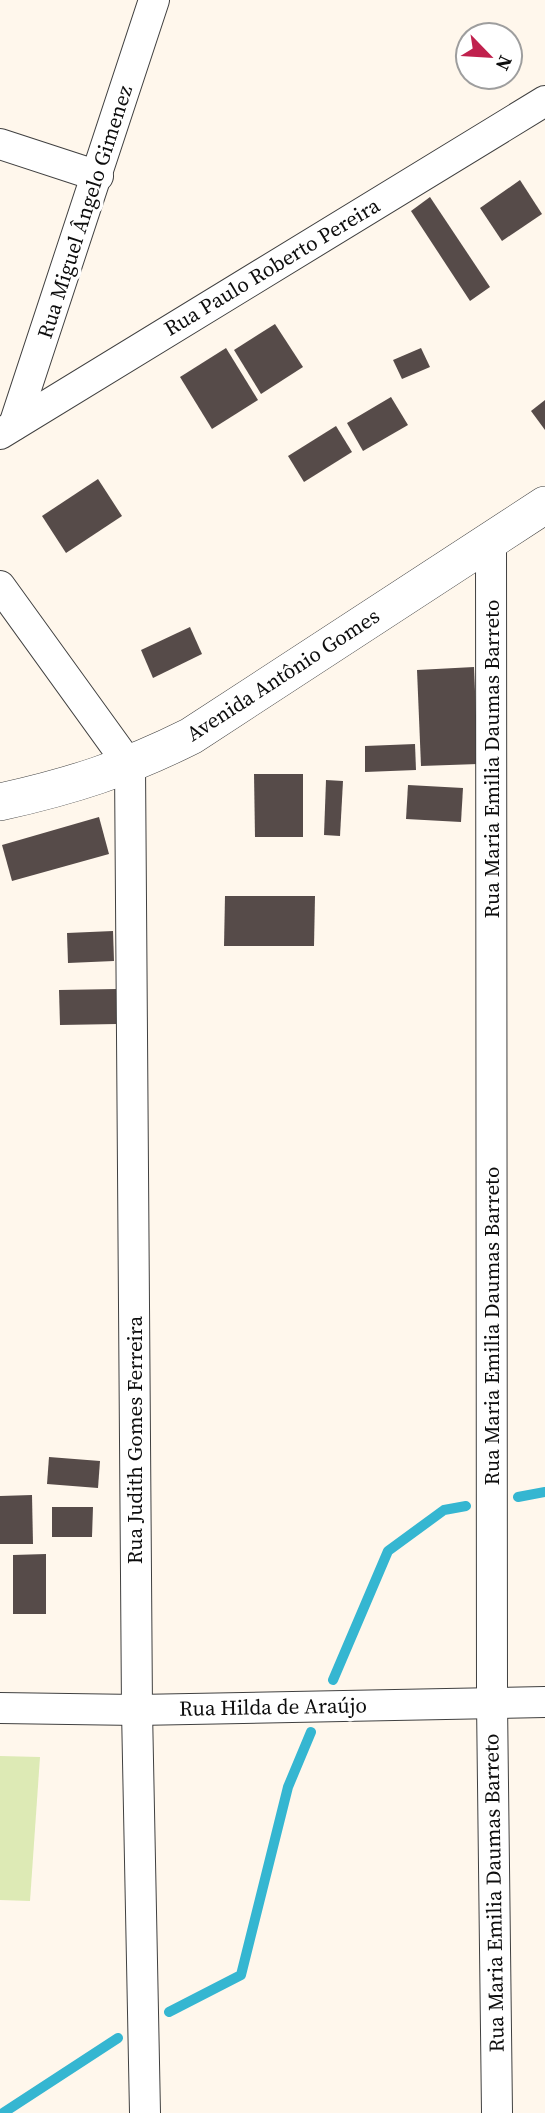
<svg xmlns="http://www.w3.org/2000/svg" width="545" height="2113" font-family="'Source Serif 4',serif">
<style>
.green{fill:#ddeab5}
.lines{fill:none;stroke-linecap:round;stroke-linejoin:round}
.stream{stroke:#35b6d1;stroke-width:10}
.building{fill:#564b49}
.minor-casing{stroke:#404040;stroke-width:32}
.tertiary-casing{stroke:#404040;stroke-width:38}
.minor{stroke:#fff;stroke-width:30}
.tertiary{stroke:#fff;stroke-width:37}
.labels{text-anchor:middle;stroke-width:7;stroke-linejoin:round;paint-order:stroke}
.street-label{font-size:21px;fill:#0d0d0d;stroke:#fff}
</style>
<rect width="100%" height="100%" fill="#fff7ec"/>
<path class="green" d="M0 1756 40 1757 30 1901 0 1900Z"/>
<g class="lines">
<g class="stream">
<path d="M518 1497 545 1492"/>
<path d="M333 1680 388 1551 444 1510 466 1506"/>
<path d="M169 2012 241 1975 288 1787 311 1732"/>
<path d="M3 2113 118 2038"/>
</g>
</g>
<g class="building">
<path d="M520 180 542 214 502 241 480 208Z"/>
<path d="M430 197 490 287 470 301 411 211Z"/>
<path d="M275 324 303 367 261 394 234 350Z"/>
<path d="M226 348 258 400 212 429 180 377Z"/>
<path d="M421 348 430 367 402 379 393 360Z"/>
<path d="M391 397 408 425 363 451 347 423Z"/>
<path d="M545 400V430L531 411Z"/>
<path d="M336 426 352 452 304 482 288 456Z"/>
<path d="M98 479 122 516 66 553 42 516Z"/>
<path d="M190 627 202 654 153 678 141 650Z"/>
<path d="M474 667 478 764 421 766 417 670Z"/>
<path d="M415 744 416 770 365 772V746Z"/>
<path d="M254 774H303V837H255Z"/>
<path d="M326 780 343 781 340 836 324 835Z"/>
<path d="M408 785 463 788 461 822 406 819Z"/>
<path d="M99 817 109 854 12 881 2 845Z"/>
<path d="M225 896H315L314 946H224Z"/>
<path d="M113 931 114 961 68 963 67 933Z"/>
<path d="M117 989V1024L60 1025 59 990Z"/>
<path d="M49 1457 100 1461 98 1488 47 1484Z"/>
<path d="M32 1495 33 1544H0V1496Z"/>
<path d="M52 1507H93L92 1537H52Z"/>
<path d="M46 1554V1614H13V1555Z"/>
</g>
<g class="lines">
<defs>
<g id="minor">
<path d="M0 144 98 176"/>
<path d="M14 425 154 0"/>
<path d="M0 434 545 101"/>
<path d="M491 540 492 1702 497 2113"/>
<path d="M0 586 130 766 137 1710 145 2113"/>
<path d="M0 1708 137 1710 545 1702"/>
</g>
<path id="tertiary" d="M0 802C72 786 125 769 191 736L545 505"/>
</defs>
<use href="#minor" class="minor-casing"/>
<use href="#tertiary" class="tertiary-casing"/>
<use href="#minor" class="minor"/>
<use href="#tertiary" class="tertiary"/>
</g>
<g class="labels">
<g class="street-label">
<text transform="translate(85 212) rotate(-72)" y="7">Rua Miguel Ângelo Gimenez</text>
<text transform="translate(272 267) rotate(-31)" y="7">Rua Paulo Roberto Pereira</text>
<text transform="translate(283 675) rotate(-33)" y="7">Avenida Antônio Gomes</text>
<text transform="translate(492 759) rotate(-90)" y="7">Rua Maria Emilia Daumas Barreto</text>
<text transform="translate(492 1326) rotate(-90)" y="7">Rua Maria Emilia Daumas Barreto</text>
<text transform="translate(135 1440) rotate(-90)" y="7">Rua Judith Gomes Ferreira</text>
<text transform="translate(273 1707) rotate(-1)" y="7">Rua Hilda de Araújo</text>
<text transform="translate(494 1893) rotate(-91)" y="7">Rua Maria Emilia Daumas Barreto</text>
</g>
</g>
<g transform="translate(489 56) rotate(115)"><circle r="33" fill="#ffffff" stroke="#9e9e9e" stroke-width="2"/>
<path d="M0-5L12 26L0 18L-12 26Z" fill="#c0214d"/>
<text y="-10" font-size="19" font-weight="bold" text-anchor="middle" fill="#0d0d0d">N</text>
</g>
</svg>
